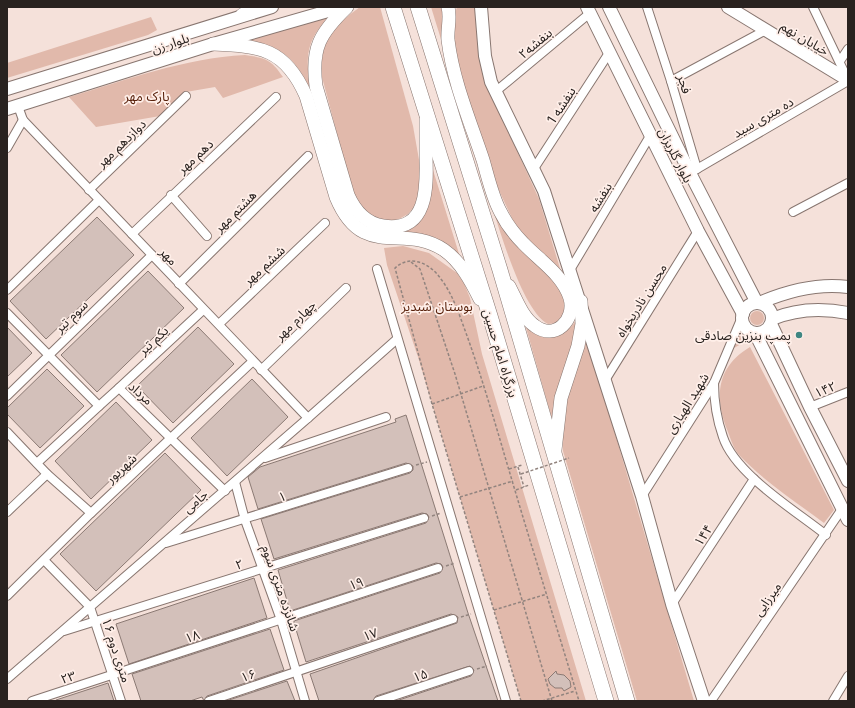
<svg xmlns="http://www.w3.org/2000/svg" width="855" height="708" font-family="Inter,'Noto Sans Arabic',sans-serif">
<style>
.green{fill:#e1b9ab}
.building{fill:#d3c0ba;stroke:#8b7a74}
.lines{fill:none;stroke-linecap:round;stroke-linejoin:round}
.street-casing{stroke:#887670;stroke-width:10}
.secondary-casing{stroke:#887670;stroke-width:14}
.primary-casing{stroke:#887670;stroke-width:14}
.highway-casing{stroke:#887670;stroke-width:16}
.path{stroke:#92847f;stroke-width:1.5;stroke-dasharray:3 2;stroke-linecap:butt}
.street{stroke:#fff;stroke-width:8}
.secondary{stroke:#fff;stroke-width:12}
.primary{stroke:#fff;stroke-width:13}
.highway{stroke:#fff;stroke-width:15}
.path-bridge{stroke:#92847f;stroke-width:1.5;stroke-dasharray:3 2;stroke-linecap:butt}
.poi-dot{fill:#3f8682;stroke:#ffefe9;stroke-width:1.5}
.labels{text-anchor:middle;stroke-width:3.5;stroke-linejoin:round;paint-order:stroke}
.street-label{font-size:13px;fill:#29221f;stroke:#ffefe9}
.park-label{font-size:13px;fill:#58210b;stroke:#ffefe9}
.poi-label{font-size:13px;fill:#29221f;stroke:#ffefe9;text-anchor:end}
</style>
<rect width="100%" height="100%" fill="#f5e1da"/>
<g class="green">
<path d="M360 7H380L413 126 421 171 420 192 414 207 408 214 399 219 390 221 376 218 365 211 353 194 322 77C319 42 332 27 360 7Z"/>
<path d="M431 7H445L444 49Z"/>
<path d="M457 7H475L483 76 539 199 562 275 517 229 496 184 455 57 453 20Z"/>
<path d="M333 15C305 37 305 59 311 91 295 59 285 47 248 42L247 40Z"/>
<path d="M151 17 157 30 148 35 7 78V63Z"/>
<path d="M245 55C265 58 271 59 283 77L223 98 215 87 186 92 160 116 96 127 69 97C127 80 184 58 245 55Z"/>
<path d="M433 170 460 257 404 232 415 225 422 218Z"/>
<path d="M494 213C498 219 501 226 506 231 522 250 574 287 563 314 560 321 555 324 548 324 524 312 503 240 494 213Z"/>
<path d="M403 246 429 253 457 273 464 283 470 298 482 354 586 701H521L418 357 387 265 384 248Z"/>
<circle cx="757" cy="318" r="7"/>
<path d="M577 317 580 320 556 394 552 419 525 324C530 328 535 334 540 336 555 341 572 331 577 317Z"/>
<path d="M741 327 748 340 734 348Z"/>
<path d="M587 339 694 701H637L563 451V405Z"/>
<path d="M750 347 834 510 824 523C796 502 765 482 740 456 734 450 731 440 728 432 714 398 716 367 750 347Z"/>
</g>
<g class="building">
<path d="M97 217 134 255 46 339 10 301Z"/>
<path d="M148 271 184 308 97 392 61 355Z"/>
<path d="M7 327 32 353 7 377Z"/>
<path d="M198 327 234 364 173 423 137 386Z"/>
<path d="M47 369 84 406 40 448 7 414V408Z"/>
<path d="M252 379 288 417 227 476 191 438Z"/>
<path d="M116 402 152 440 91 499 55 461Z"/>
<path d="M406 415 468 613 498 701H396L471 676 474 670 470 666 376 696 373 701H319L310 674 457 623 458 617 451 614 306 662 294 623V621L440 573 443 567 441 564 436 563 290 611 278 570 426 523 429 517 427 514 422 513 274 559 261 519 410 473 413 470V466L406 463 258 509 248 477 260 467 396 422 395 419Z"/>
<path d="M165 453 201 490 96 591 60 554Z"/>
<path d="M254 578 267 618 129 664 116 624Z"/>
<path d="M270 629 284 670 207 696 204 701 202 697 190 701H141L132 674Z"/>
<path d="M556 671 557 674 564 675 570 681 571 687 564 691 562 688H555L550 684 548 679Z"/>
<path d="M287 681 295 701H226Z"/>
<path d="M108 683 114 701H57L56 700Z"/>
</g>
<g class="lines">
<defs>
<g id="street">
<path d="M647 7 671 81 697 169"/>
<path d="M813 7 848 80"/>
<path d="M840 61 848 49"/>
<path d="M671 81 766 30"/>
<path d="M495 92 590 13"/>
<path d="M18 106 23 120 308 418"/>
<path d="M7 148 23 120"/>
<path d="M533 170 609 53"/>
<path d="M690 173 848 81"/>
<path d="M89 190 186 96"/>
<path d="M171 195 207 236"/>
<path d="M793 212 848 183"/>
<path d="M132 234 276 97"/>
<path d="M377 269 506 701"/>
<path d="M570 270 650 136"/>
<path d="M179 284 308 156"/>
<path d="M7 290 99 200"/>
<path d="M7 313 99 406 119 388 225 491"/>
<path d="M219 324 325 223"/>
<path d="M261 370 346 288"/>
<path d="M604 382 698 231"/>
<path d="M714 383C714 402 717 420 723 437 735 474 796 511 826 535"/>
<path d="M119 388 203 310"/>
<path d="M7 396 152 255"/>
<path d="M810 407 848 392"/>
<path d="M7 432 47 474 91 513 253 361"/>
<path d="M265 458 386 417"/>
<path d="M37 463 99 406"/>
<path d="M235 482 245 520 281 620 305 701"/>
<path d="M642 496 714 383 742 317"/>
<path d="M7 512 47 474"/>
<path d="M166 543 408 468"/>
<path d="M44 560 90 607 121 701"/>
<path d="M7 596 91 513"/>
<path d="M672 604 754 479"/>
<path d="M64 631 424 518"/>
<path d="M7 679 308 418 397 339"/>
<path d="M32 701 438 568"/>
<path d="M209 701 453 619"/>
<path d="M378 701 469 671"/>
<path d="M711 701 842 509"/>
<path d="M833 701 848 676"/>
</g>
<g id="secondary">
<path d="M481 7 485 56 491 82 544 191 642 496 672 604 704 701"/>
<path d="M587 7 698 231 743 314"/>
<path d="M609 7 690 173 757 303"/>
<path d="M728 7 848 80"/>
<path d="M7 89 272 7"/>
<path d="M7 109 213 44 342 7"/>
<path d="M759 303C787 291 818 283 848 287"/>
<circle cx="757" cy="318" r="15"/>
<path d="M772 319C796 309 823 308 848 313"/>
<path d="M771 324 810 407 848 481"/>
<path d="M755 333 848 520"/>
</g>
<g id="primary">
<path d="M347 7C320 33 311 48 316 86L348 195C355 211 365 223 383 226 428 233 427 187 426 157 426 145 426 132 426 120"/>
<path d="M448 7C451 18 447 29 448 40 453 81 470 121 483 160 488 177 492 196 500 211 506 223 514 234 523 243 539 260 563 275 570 298 576 320 555 341 535 326 522 317 516 299 509 286"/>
<path d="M242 15 256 7"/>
<path d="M213 44C260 46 285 48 306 96L336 197C363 262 403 222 444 250 461 262 471 281 480 299"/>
<path d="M555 450 561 398 578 346 582 324 581 301"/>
</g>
<g id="highway">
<path d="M393 7 490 316 606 701"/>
<path d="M418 7 500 270 627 701"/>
</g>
</defs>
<use href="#street" class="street-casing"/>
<use href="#secondary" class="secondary-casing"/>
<use href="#primary" class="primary-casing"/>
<use href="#highway" class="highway-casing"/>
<g class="path">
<path d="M411 262 420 269 455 374 552 701"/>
<path d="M432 404 483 386"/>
<path d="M416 465 427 462"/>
<path d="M518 467 524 487"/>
<path d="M509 469 522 465"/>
<path d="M516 490 529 485"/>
<path d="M460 497 513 481"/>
<path d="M432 516 441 513"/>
<path d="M446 566 455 563"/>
<path d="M494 610 547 594"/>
<path d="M461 617 471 614"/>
<path d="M477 669 487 666"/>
<path d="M521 701 432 404 395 268C410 254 430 263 441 279 453 295 459 314 466 333 479 369 490 406 501 443 526 529 553 615 579 701"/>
<path d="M542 701 575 691"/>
</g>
<use href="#street" class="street"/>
<use href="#secondary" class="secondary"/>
<use href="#primary" class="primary"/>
<use href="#highway" class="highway"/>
<path class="path-bridge" d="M521 474 569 458"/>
</g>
<circle class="poi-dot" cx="799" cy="335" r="4"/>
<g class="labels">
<g class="street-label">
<text transform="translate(805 38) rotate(31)" y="5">خیابان نهم</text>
<text transform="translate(170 43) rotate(-18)" y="5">بلوار زن</text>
<text transform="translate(535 43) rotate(-40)" y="5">بنفشه۲</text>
<text transform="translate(685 84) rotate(73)" y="5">فجر</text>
<text transform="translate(561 105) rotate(-57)" y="5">بنفشه 1</text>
<text transform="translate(763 117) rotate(-30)" y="5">ده متری سید</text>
<text transform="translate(121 143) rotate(-44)" y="5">دوازدهم مهر</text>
<text transform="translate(676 155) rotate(63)" y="5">بلوار گلریزان</text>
<text transform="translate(195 156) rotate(-43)" y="5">دهم مهر</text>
<text transform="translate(600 197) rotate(-59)" y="5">بنفشه</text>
<text transform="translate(235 211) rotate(-45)" y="5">هشتم مهر</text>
<text transform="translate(169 256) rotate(48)" y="5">مهر</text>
<text transform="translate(264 265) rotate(-43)" y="5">ششم مهر</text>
<text transform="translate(641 300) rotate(-58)" y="5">محسن نادریخواه</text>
<text transform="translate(71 316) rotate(-44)" y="5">سوم تیر</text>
<text transform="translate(295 320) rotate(-44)" y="5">چهارم مهر</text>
<text transform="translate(153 340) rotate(-43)" y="5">یکم تیر</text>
<text transform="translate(501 353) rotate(73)" y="5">بزرگراه امام حسین</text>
<text transform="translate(825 389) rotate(-22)" y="5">۱۴۲</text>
<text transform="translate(141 393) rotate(42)" y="5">مرداد</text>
<text transform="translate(687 403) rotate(-58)" y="5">شهید الهیاری</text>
<text transform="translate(121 468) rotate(-43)" y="5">شهریور</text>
<text transform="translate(282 496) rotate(-18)" y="5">۱</text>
<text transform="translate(195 501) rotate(-41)" y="5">جامی</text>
<text transform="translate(703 535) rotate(-57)" y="5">۱۴۴</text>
<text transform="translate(239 564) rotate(-17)" y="5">۲</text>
<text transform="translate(356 583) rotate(-18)" y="5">۱۹</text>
<text transform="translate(281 588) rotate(71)" y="5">شانزده متری سوم</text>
<text transform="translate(767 599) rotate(-55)" y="5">میرزایی</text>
<text transform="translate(370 634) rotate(-18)" y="5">۱۷</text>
<text transform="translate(192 636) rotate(-18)" y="5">۱۸</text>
<text transform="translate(117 650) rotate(72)" y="5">۱۶ متری دوم</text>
<text transform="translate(248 675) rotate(-19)" y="5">۱۶</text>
<text transform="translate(420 675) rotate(-18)" y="5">۱۵</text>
<text transform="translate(68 677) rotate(-18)" y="5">۲۳</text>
</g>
<g class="park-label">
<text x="147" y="101">پارک مهر</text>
<text x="437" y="311">بوستان شبدیز</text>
</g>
<g class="poi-label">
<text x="791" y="340">پمپ بنزین صادقی</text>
</g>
</g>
<rect width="855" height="708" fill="none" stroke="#29221f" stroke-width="16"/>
</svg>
